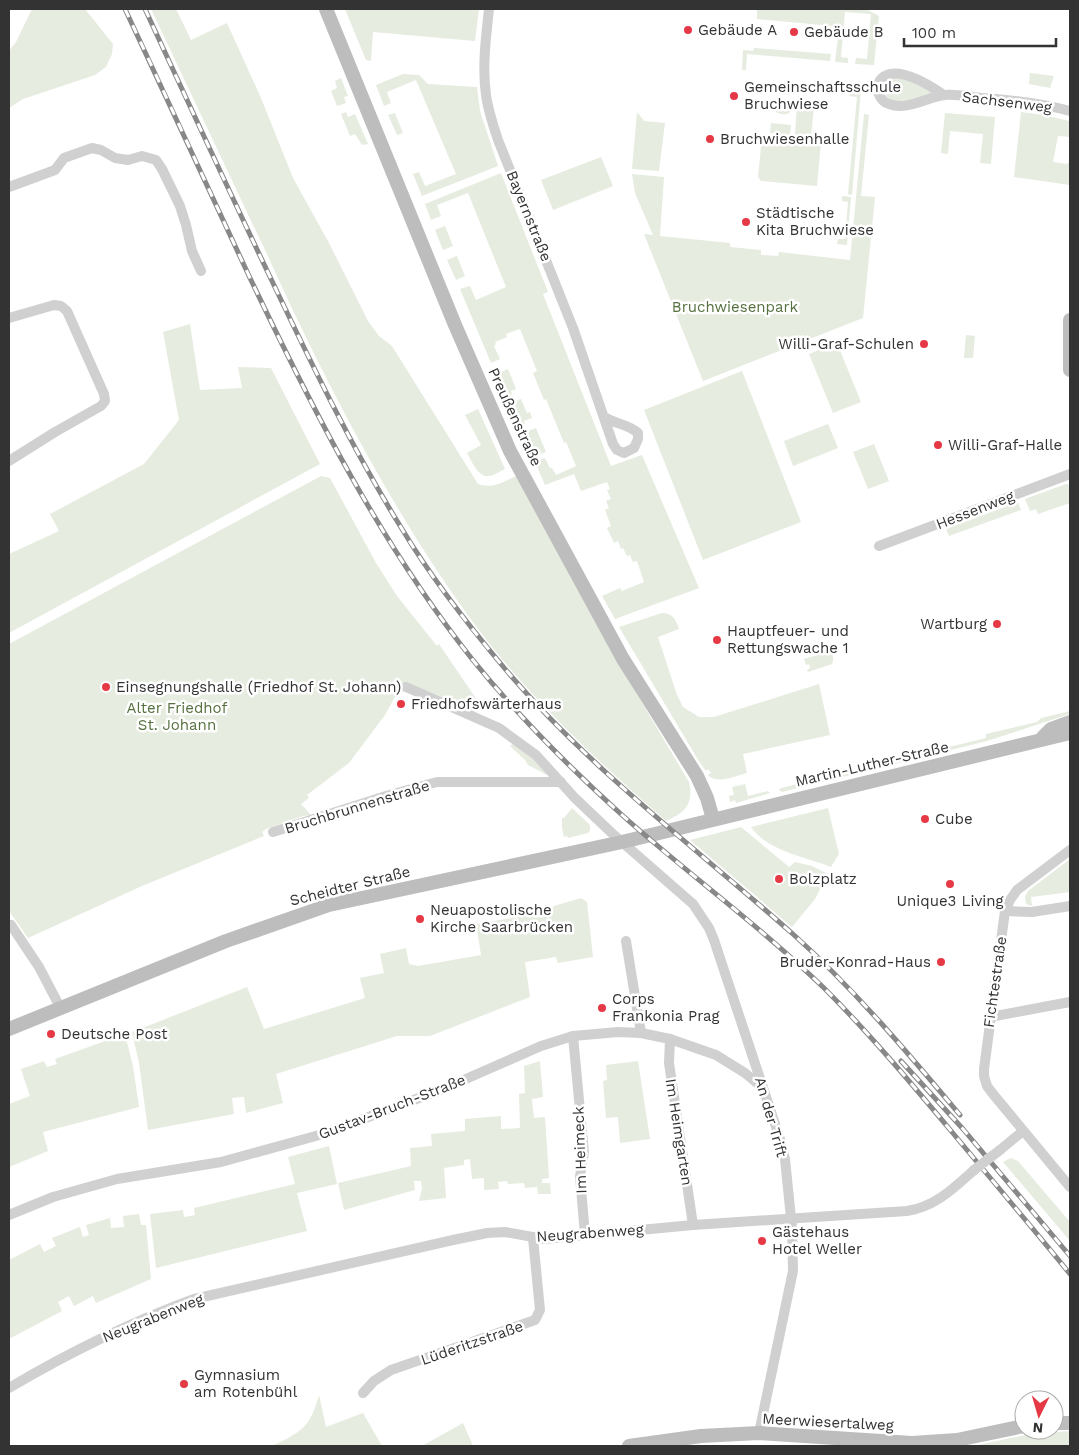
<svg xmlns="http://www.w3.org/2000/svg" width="1079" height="1455" font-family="'Work Sans',sans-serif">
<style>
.green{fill:#e6ecdf}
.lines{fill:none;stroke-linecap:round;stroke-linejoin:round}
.street{stroke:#d0d0d0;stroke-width:10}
.secondary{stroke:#bdbdbd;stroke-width:14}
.rail-casing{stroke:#888;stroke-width:5}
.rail{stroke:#fff;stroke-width:3;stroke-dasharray:9;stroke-linecap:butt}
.street-bridge{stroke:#d0d0d0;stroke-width:10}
.poi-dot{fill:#e63946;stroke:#fff;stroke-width:2}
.labels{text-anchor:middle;stroke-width:5;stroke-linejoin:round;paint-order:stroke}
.poi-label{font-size:15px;fill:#333;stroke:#fff;text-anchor:start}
.street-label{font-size:15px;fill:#333;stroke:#fff}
.park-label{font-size:15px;fill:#56703f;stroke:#fff}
</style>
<rect width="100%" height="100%" fill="#fff"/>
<g class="green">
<path d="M32 9H85L113 44 112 54 106 67 95 75 23 99 9 108V51L16 42Z"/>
<path d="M151 9H176L191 40 227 23 261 98 293 178 329 243 368 321 379 336 392 346 478 484C493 489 503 482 516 476L619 664 689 782C694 804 685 813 666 821 595 759 523 692 467 614 403 525 349 426 301 327 284 293 270 259 253 225 219 153 185 81 151 9Z"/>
<path d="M345 9H479L475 41 373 32 371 61 366 60Z"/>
<path d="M757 9H866L879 16 874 65 855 64 856 58 867 59 871 14 845 12 841 57 848 58V63L835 62 838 38 832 37 833 26 757 19Z"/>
<path d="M754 48 831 54 830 61 747 54 746 70H742L743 50 753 51Z"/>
<path d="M1030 73 1054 76 1050 88 1029 84Z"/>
<path d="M403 74 419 75 428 84 477 87 480 111 498 166 422 196 413 174 419 172 425 186 456 174 416 80 387 92 391 103 384 106 376 85Z"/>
<path d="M341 78 348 96 344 97 346 103 337 106 331 91 337 88 335 81Z"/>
<path d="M892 78C906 78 918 85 930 91L932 93 930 96C917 98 891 109 884 93L885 82Z"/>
<path d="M861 90 852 195 848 194 857 97 849 96 852 92Z"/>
<path d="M775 103 793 104C792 114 785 117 776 112Z"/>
<path d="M797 104 814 106 811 137 795 135Z"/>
<path d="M346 112 348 117 355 114 368 144 362 145 355 134 350 136 341 114Z"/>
<path d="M637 112 644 121 665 123 659 171 632 169Z"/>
<path d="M1021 112 1044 115 1069 121 1070 137 1058 136 1053 162 1067 164 1070 161V185L1014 177Z"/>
<path d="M395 113 403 133 397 135 388 115Z"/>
<path d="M945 113 995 117 991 164 980 163 983 134 950 131 948 154 941 153Z"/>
<path d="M864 114 869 115 861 196 875 197 863 318 703 381 644 234 653 235 635 193 632 174 664 177 660 236 730 243V247L761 250V255L778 256 779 252 850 260Z"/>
<path d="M771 123 791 125 790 135 770 133Z"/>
<path d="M762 137 821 142 817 186 761 181 758 177Z"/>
<path d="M601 157 613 186 553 210 541 180Z"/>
<path d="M501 173 548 292 543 294 611 466 642 455 699 588 615 619 602 596 620 588 622 591 644 582 637 561 633 562 630 555 627 556 623 548 621 549 618 541 614 543 607 528 611 526 605 510 609 508 606 501 611 499 607 490 610 489 607 482 581 491 574 474 545 485 535 462 545 458 550 468H552L556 475 576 466 566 442 564 443 546 399 544 400 533 373 537 371 520 329 506 334 507 337 495 342 496 344 494 346 500 359 491 363 460 289 470 286 476 300 506 287 468 193 437 205 441 216 431 220 425 204Z"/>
<path d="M842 196 851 197 847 245 837 244 838 239H845V231L838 230 839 226 846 227 848 202 842 201Z"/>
<path d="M445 226 453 246 443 250 435 230Z"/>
<path d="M457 256 465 276 456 280 447 260Z"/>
<path d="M190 324 200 390 242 388 238 367 271 368 320 464 9 633V554L59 531 50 514 144 464 179 420 163 332Z"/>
<path d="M966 335 975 336 973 358H964Z"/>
<path d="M837 343 861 402 833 413 809 354Z"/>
<path d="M508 369 516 389 511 391 512 394 506 397 496 374Z"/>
<path d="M742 371 801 522 703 560 644 410Z"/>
<path d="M521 399 527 413 530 412 532 418 524 421 525 424 519 427 509 404Z"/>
<path d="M478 409 505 469C500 471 494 476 489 476 478 478 472 461 467 453L481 445 465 415Z"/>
<path d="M828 424 838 448 793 466 784 441Z"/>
<path d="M536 428 546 452 533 457 522 433Z"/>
<path d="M874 444 889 481 868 489 853 452Z"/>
<path d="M321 476 330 478 376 563 397 596 437 646 439 644 479 703 474 713 408 684 401 694 397 693 385 715 349 763 307 795 309 798 301 804 311 815 303 816 266 829 262 832 264 836 142 886 28 938 9 911V644Z"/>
<path d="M1066 484 1070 485V503L1038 514 1036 509 1030 511 1025 499Z"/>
<path d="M1018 502 1021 510 949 536 946 529Z"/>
<path d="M662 613C673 613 676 620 679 629L658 637 677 695 683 707 699 717H714L819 684 830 735 743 754 747 773C735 776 717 785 708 775L711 773 708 769 706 771 700 763 619 627Z"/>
<path d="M827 652 833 654V661L832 664 808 672 807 670 810 668 809 664 806 665 804 659Z"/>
<path d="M1070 711V714L987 741 782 792 779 790 781 788 986 738V734L1037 722 1041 718Z"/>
<path d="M514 743C525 750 545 761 547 775L528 765 525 760 510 746Z"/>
<path d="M745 784 748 796 768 791 770 793 736 803 735 800 730 802 729 796 734 795 732 787Z"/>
<path d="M572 808 590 825V830L588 833 568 838 567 836 564 837 562 828V818H564Z"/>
<path d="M828 808 839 854 831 867C804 856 769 852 751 827Z"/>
<path d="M741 827 789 867 795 862 812 866 828 874 815 899 792 927 690 840Z"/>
<path d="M1070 859V892L1031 897 1032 906 1026 904 1025 897 1028 891Z"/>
<path d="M581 898 587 902 593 957 558 963 556 957 525 962 530 997 430 1036H397L276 1074 283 1103 246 1113 244 1097 232 1098 234 1114 148 1130 139 1063 132 1032 247 987 264 1029 365 998 360 978 384 973 380 954 406 948 409 964 418 966 481 955 476 924 548 912 554 906Z"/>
<path d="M125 1034 133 1066 139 1107 43 1132 48 1151 9 1167V1104L30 1096 21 1069 44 1061 47 1067 57 1064 55 1059Z"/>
<path d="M540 1061 543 1097 532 1099 534 1118 545 1117 549 1178 542 1179V1183H550L551 1194H538L537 1187 525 1188 524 1183 508 1184 507 1181 498 1182 499 1189 484 1190V1178L472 1179 470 1159 464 1160V1165L444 1168 446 1198 419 1201 422 1189 421 1181H414L415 1190 344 1210 338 1183 411 1166 410 1148 432 1146 431 1134 465 1131V1119L501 1116V1129L520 1128 519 1094 525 1093 524 1066Z"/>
<path d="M638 1061 650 1139 620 1143 618 1117 606 1118 603 1081 607 1080 606 1065Z"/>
<path d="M329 1146 337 1184 297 1193 307 1231 156 1268 150 1214 183 1210 184 1217 195 1215 194 1208 295 1184 288 1157Z"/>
<path d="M1011 1158 1018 1161 1070 1222V1241L1003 1162Z"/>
<path d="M139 1214 141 1225H146L151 1279 96 1303 93 1296 74 1306 69 1296 58 1302 62 1311 9 1339V1260L40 1244 44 1252 56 1246 52 1238 80 1227 83 1237 89 1235 86 1225 110 1218 111 1228 124 1227 123 1216Z"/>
<path d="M319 1395 326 1427 363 1413 382 1446H272C301 1432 310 1428 319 1395Z"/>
<path d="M463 1423 473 1446H422Z"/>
<path d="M1070 1431V1446H973L1025 1435Z"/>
</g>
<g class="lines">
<g class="street">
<path d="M489 9C486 37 482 66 486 95 488 110 493 125 498 140L573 328 613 444 617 450 624 453 634 448 638 439V433C629 424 615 424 604 417"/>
<path d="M944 95C931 86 896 63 881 79 874 87 879 101 889 104 907 111 927 97 945 95 957 94 971 97 983 98 1013 100 1041 103 1070 111"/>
<path d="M9 187 55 170 64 158 92 148 101 150 115 158 128 160 142 156 156 160 162 169 180 206 186 225 192 251 201 271"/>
<path d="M9 318 54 305 61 306 67 311 104 394 105 401 101 406 55 432 9 461"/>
<path d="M879 546 1070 474"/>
<path d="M406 687 499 728 536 755 574 797 614 835 693 904 709 928 714 940 780 1139 785 1159 792 1228 793 1271 759 1433"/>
<path d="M273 832 386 796 437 782H561"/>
<path d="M1070 850 1017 890 1010 900 1005 911 984 1069V1076L987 1086 993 1094 1070 1187"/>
<path d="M1005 911 1032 912 1070 906"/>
<path d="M9 926 11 925 39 967 61 1009"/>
<path d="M626 941 641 1033"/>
<path d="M990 1017 1070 1002"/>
<path d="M573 1036 584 1153 580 1176 585 1235"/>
<path d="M670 1039 669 1063 693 1225"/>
<path d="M1000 1150 1023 1131"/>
<path d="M9 1215 53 1197 117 1179 221 1162 323 1134 443 1089 541 1046 573 1036 618 1032 641 1033 670 1039 716 1055 745 1073 763 1088"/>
<path d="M9 1388C68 1353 129 1323 194 1299L453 1240 487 1233 505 1232 544 1239 693 1225 907 1211C935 1207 954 1188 974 1170"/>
<path d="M363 1393 374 1381 391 1370 535 1320 540 1310 533 1238"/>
</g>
<g class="secondary">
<path d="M326 9 455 325 510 451 623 659 697 776 707 798 713 819"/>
<path d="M1070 320V370"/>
<path d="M1043 737 1051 729 1070 722"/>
<path d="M9 1029 226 941 329 905 622 842 1070 733"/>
<path d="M1054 1423H1070"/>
<path d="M629 1446 701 1436 759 1433 912 1443 957 1440 1024 1426"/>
</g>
<defs>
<g id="rail">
<path d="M125 9C167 98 208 188 250 278 314 412 380 543 472 659 517 715 569 767 622 815 688 874 760 926 824 988 869 1033 911 1083 952 1132 991 1179 1031 1226 1070 1274"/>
<path d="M145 9C187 100 229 191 272 281 312 365 353 450 402 529 432 579 469 626 506 670 591 770 696 848 794 935 855 990 907 1052 960 1115"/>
<path d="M901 1061 963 1129 1070 1256"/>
</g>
</defs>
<use href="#rail" class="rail-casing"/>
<use href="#rail" class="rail"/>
<path class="street-bridge" d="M974 1170 1000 1150"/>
</g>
<g class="poi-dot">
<circle cx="688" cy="30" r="5"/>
<circle cx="794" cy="32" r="5"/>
<circle cx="734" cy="96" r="5"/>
<circle cx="710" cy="139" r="5"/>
<circle cx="746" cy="222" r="5"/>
<circle cx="924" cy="344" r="5"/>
<circle cx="938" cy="445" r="5"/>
<circle cx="997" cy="624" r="5"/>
<circle cx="717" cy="640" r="5"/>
<circle cx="106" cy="687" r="5"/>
<circle cx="401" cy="704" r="5"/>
<circle cx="925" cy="819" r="5"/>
<circle cx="779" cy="879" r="5"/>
<circle cx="950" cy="884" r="5"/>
<circle cx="420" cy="919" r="5"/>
<circle cx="941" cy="962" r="5"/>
<circle cx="602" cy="1008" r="5"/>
<circle cx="51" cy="1034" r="5"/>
<circle cx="762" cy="1241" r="5"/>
<circle cx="184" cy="1384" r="5"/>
</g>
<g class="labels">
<g class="poi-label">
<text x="698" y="35">Gebäude A</text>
<text x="804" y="37">Gebäude B</text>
<text x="744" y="92">Gemeinschaftsschule<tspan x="744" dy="17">Bruchwiese</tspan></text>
<text x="720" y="144">Bruchwiesenhalle</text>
<text x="756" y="218">Städtische<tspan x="756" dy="17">Kita Bruchwiese</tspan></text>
<text x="914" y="349" text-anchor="end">Willi-Graf-Schulen</text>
<text x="948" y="450">Willi-Graf-Halle</text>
<text x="987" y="629" text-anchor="end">Wartburg</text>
<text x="727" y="636">Hauptfeuer- und<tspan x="727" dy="17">Rettungswache 1</tspan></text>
<text x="116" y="692">Einsegnungshalle (Friedhof St. Johann)</text>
<text x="411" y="709">Friedhofswärterhaus</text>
<text x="935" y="824">Cube</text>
<text x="789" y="884">Bolzplatz</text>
<text x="950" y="906" text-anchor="middle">Unique3 Living</text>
<text x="430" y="915">Neuapostolische<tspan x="430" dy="17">Kirche Saarbrücken</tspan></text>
<text x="931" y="967" text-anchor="end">Bruder-Konrad-Haus</text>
<text x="612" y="1004">Corps<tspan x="612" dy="17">Frankonia Prag</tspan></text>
<text x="61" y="1039">Deutsche Post</text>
<text x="772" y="1237">Gästehaus<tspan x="772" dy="17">Hotel Weller</tspan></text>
<text x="194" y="1380">Gymnasium<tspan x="194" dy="17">am Rotenbühl</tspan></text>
</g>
<g class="street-label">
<text transform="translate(1007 102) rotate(7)" y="5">Sachsenweg</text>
<text transform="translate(529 216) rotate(68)" y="5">Bayernstraße</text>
<text transform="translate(515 417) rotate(65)" y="5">Preußenstraße</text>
<text transform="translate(975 510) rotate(-21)" y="5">Hessenweg</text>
<text transform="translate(872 764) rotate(-13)" y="5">Martin-Luther-Straße</text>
<text transform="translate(357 807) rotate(-17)" y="5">Bruchbrunnenstraße</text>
<text transform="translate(350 886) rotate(-14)" y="5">Scheidter Straße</text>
<text transform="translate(995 982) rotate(-82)" y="5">Fichtestraße</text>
<text transform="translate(392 1107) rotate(-21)" y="5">Gustav-Bruch-Straße</text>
<text transform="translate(771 1117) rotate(74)" y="5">An der Trift</text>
<text transform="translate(679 1132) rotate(81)" y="5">Im Heimgarten</text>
<text transform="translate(580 1150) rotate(-92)" y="5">Im Heimeck</text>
<text transform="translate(590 1233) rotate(-4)" y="5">Neugrabenweg</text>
<text transform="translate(153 1318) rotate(-22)" y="5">Neugrabenweg</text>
<text transform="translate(472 1343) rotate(-19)" y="5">Lüderitzstraße</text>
<text transform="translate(828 1422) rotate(3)" y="5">Meerwiesertalweg</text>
</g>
<g class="park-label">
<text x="735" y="312">Bruchwiesenpark</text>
<text x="177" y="713">Alter Friedhof<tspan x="177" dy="17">St. Johann</tspan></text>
</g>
</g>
<rect width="1079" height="1455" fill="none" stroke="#333333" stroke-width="20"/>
<g transform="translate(1039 1415) rotate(185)"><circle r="24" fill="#ffffff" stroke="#adadad"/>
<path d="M0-4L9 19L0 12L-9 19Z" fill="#e63946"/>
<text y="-8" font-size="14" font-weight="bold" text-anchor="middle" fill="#333333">N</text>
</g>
<path d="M904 38v8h152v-8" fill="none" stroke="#333333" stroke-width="2.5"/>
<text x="912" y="38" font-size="15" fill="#333333" stroke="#ffffff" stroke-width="4" paint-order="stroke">100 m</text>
</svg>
